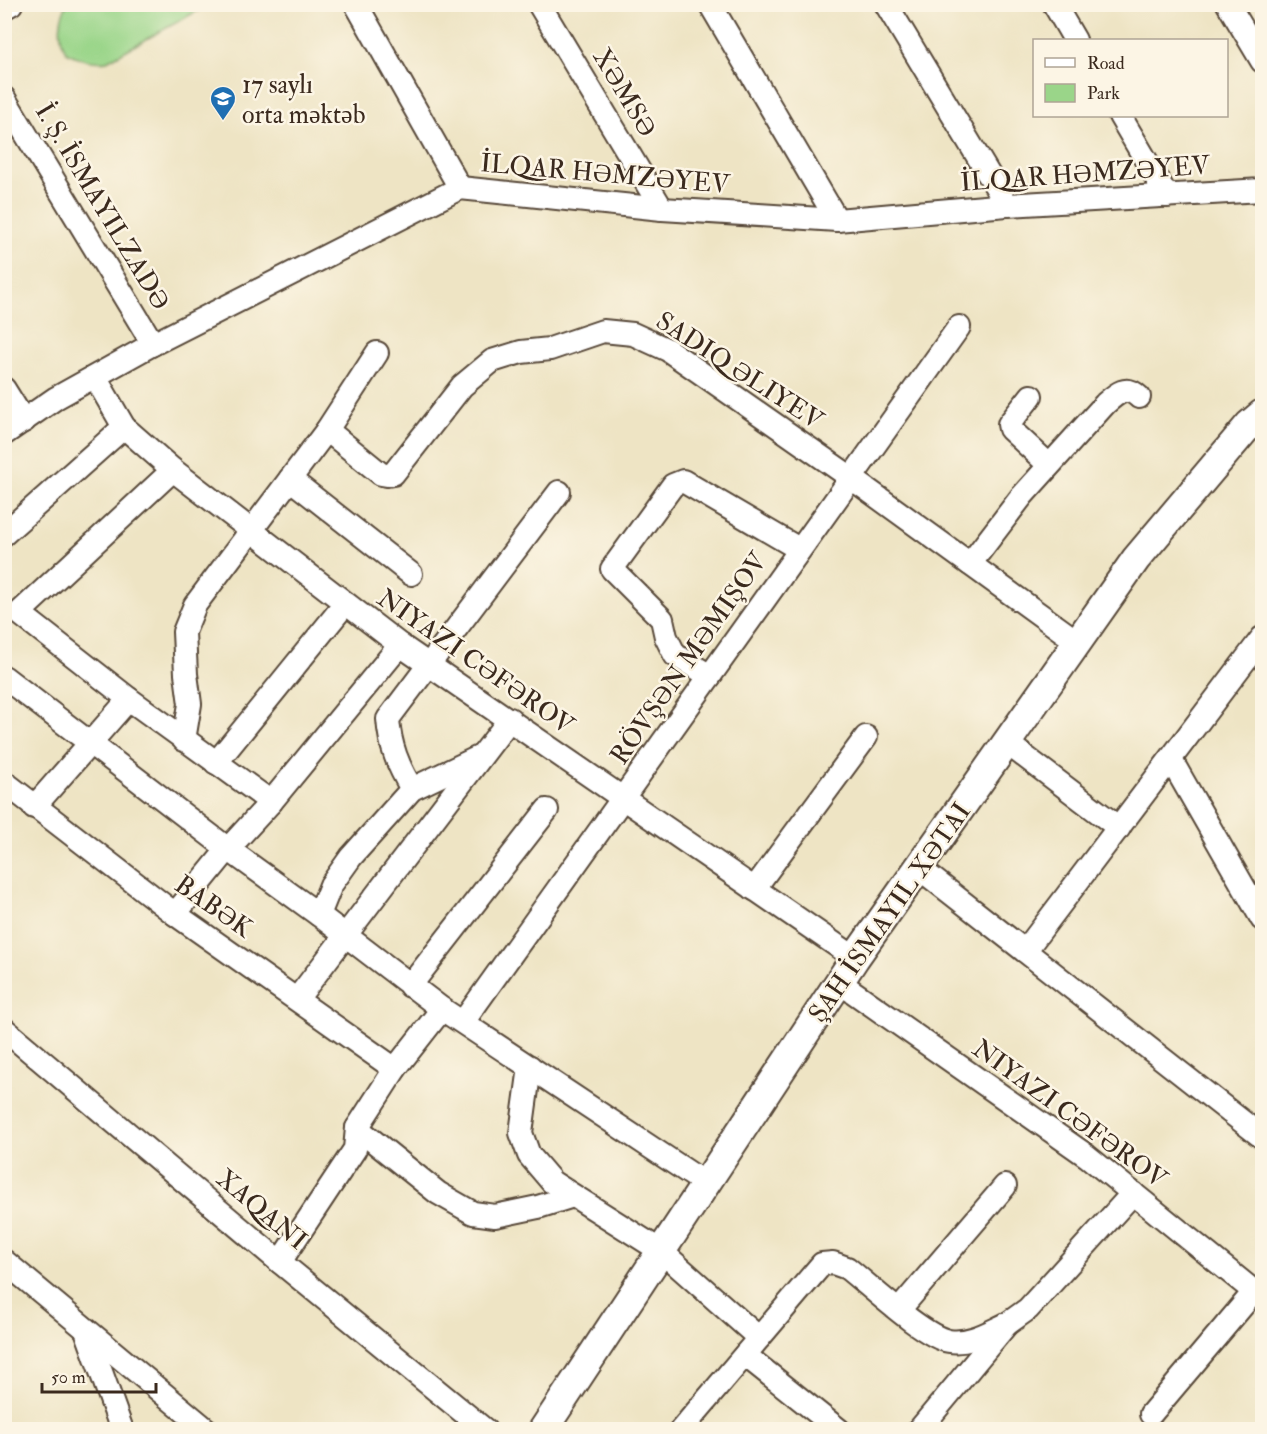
<svg xmlns="http://www.w3.org/2000/svg" width="1267" height="1434" font-family="'IM FELL Double Pica',serif">
<style>
.green{fill:#9ad589;stroke:#6a8054;stroke-width:1.5}
.lines{fill:none;stroke-linecap:round;stroke-linejoin:round}
.minor-casing{stroke:#564637;stroke-width:26}
.major-casing{stroke:#564637;stroke-width:32}
.minor{stroke:#fff;stroke-width:22}
.major{stroke:#fff;stroke-width:28}
.labels{text-anchor:middle;stroke-width:5;stroke-linejoin:round;paint-order:stroke}
.poi-label{font-size:26px;fill:#3b2a1e;stroke:#fcf5e5;text-anchor:start}
.street-label{font-size:26px;fill:#3b2a1e;stroke:#fcf5e5}
</style>
<rect width="100%" height="100%" fill="#fcf5e5"/>
<filter id="ink" filterUnits="userSpaceOnUse"><feTurbulence type="fractalNoise" baseFrequency=".0167" numOctaves="2"/><feDisplacementMap in="SourceGraphic" scale="12" xChannelSelector="R" yChannelSelector="G"/><feConvolveMatrix kernelMatrix="1 2 1 2 8 2 1 2 1" color-interpolation-filters="sRGB"/></filter>
<filter id="wash" filterUnits="userSpaceOnUse"><feTurbulence type="fractalNoise" baseFrequency=".008" numOctaves="4" result="noise"/><feDisplacementMap in="SourceGraphic" scale="24" xChannelSelector="R" yChannelSelector="G"/><feGaussianBlur stdDeviation="1.35" result="paint"/><feColorMatrix in="noise" values="0 0 0 0 0 0 0 0 0 0 0 0 0 0 0 0 0 1.4 0 .05"/><feComposite in="paint" operator="in"/></filter>
<g filter="url(#wash)">
<rect width="100%" height="100%" fill="#eee4c4"/>
<path class="green" d="M67 4H208V5L107 61C91 63 80 59 66 52 58 36 58 21 67 4Z"/>
</g>
<g filter="url(#ink)">
<g class="lines">
<defs>
<g id="minor">
<path d="M356 4 460 188"/>
<path d="M539 4 662 209"/>
<path d="M710 4 837 220"/>
<path d="M886 4 1007 205"/>
<path d="M1054 4 1075 40"/>
<path d="M1228 4 1262 61"/>
<path d="M4 8 11 4"/>
<path d="M4 98 153 344"/>
<path d="M1120 116 1167 196"/>
<path d="M95 377 124 427 173 470 400 645 855 958"/>
<path d="M4 389 24 421"/>
<path d="M1031 396 1009 424 1010 429 1049 465"/>
<path d="M327 430 377 353"/>
<path d="M4 434 56 398 153 344 460 188 662 209 837 220 1007 205 1262 190"/>
<path d="M173 470 19 613 129 699 271 802"/>
<path d="M290 479 411 574"/>
<path d="M4 534 124 427"/>
<path d="M970 564 1022 496 1105 404C1116 394 1126 384 1139 397"/>
<path d="M710 676 675 655 666 637 662 619 612 569 673 485 683 481 799 549"/>
<path d="M4 677 228 849 319 915 442 1009 706 1184"/>
<path d="M184 740 190 704 186 674 184 632 195 605 327 430 381 474 387 475 393 474 462 386 492 361 521 352 550 349 603 331 633 334 668 350 850 477 1079 643"/>
<path d="M1007 743 1119 828"/>
<path d="M1171 760 1262 919"/>
<path d="M216 763 345 604"/>
<path d="M4 782 175 914 395 1069"/>
<path d="M412 789C398 766 390 746 388 719L559 492"/>
<path d="M34 807 129 699"/>
<path d="M919 868 1262 1137"/>
<path d="M754 889 866 737"/>
<path d="M175 914 228 849 271 802 400 645"/>
<path d="M319 915 331 885 351 857 412 789 479 757"/>
<path d="M1025 951 1262 638"/>
<path d="M839 982 1087 1156 1262 1298"/>
<path d="M410 986 547 810"/>
<path d="M297 999 510 719"/>
<path d="M463 1022 959 327"/>
<path d="M4 1029 280 1262 485 1430"/>
<path d="M530 1067 521 1133 529 1155 552 1182 661 1251 759 1338"/>
<path d="M357 1128 438 1193 473 1213 495 1216 538 1207 573 1196"/>
<path d="M4 1261 207 1430"/>
<path d="M280 1262 355 1149 357 1128 395 1069 442 1009"/>
<path d="M899 1310 1005 1186"/>
<path d="M86 1330 122 1430"/>
<path d="M745 1355 839 1430"/>
<path d="M1151 1414 1254 1292"/>
<path d="M681 1430 822 1264 833 1263 847 1268C870 1286 924 1337 949 1341 970 1344 989 1332 1007 1324"/>
<path d="M919 1430 1007 1324 1028 1309 1133 1193"/>
</g>
<path id="major" d="M543 1430 855 958 1136 559 1249 425 1262 414"/>
</defs>
<use href="#minor" class="minor-casing"/>
<use href="#major" class="major-casing"/>
<use href="#minor" class="minor"/>
<use href="#major" class="major"/>
</g>
</g>
<defs>
<symbol id="school-pin" viewBox="-11 -11 22 30"><path d="M0 17L-7.5 6A9.5 9.5 0 1 1 7.5 6Z" fill="#1f6fb2" stroke="#fcf5e5"/><path d="M0-5L7-2L0 1L-7-2ZM-4 1L0 2.5L4 1V4Q0 6-4 4Z" fill="#fff"/></symbol>
</defs>
<g fill-rule="evenodd">
<use href="#school-pin" x="208" y="84" width="30" height="40"/>
</g>
<g class="labels">
<g class="poi-label">
<text x="242" y="93">17 saylı<tspan x="242" dy="30">orta məktəb</tspan></text>
</g>
<g class="street-label">
<text transform="translate(625 92) rotate(59)" y="9">XƏMSƏ</text>
<text transform="translate(605 173) rotate(5)" y="9">İLQAR HƏMZƏYEV</text>
<text transform="translate(1085 173) rotate(-4)" y="9">İLQAR HƏMZƏYEV</text>
<text transform="translate(103 206) rotate(59)" y="9">İ. Ş. İSMAYILZADƏ</text>
<text transform="translate(740 370) rotate(33)" y="9">SADIQ ƏLIYEV</text>
<text transform="translate(688 658) rotate(-55)" y="9">RÖVŞƏN MƏMIŞOV</text>
<text transform="translate(476 661) rotate(35)" y="9">NIYAZI CƏFƏROV</text>
<text transform="translate(214 906) rotate(35)" y="9">BABƏK</text>
<text transform="translate(889 912) rotate(-55)" y="9">ŞAH İSMAYIL XƏTAI</text>
<text transform="translate(1070 1113) rotate(36)" y="9">NIYAZI CƏFƏROV</text>
<text transform="translate(262 1209) rotate(40)" y="9">XAQANI</text>
</g>
</g>
<rect width="1267" height="1434" fill="none" stroke="#fcf5e5" stroke-width="24"/>
<rect x="1033" y="39" width="195" height="78" fill="#fcf5e5" stroke="#afa495" stroke-width="1.5"/>
<rect x="1045" y="58" width="30" height="9" fill="#ffffff" stroke="#afa495" stroke-width="1.5"/>
<text x="1087" y="69" font-size="18" fill="#3b2a1e">Road</text>
<rect x="1045" y="84" width="30" height="18" fill="#9ad589" stroke="#afa495" stroke-width="1.5"/>
<text x="1087" y="99" font-size="18" fill="#3b2a1e">Park</text>
<path d="M42 1383v9h114v-9" fill="none" stroke="#3b2a1e" stroke-width="3"/>
<text x="51" y="1383" font-size="18" fill="#3b2a1e" stroke="#fcf5e5" stroke-width="4.5" paint-order="stroke">50 m</text>
</svg>
